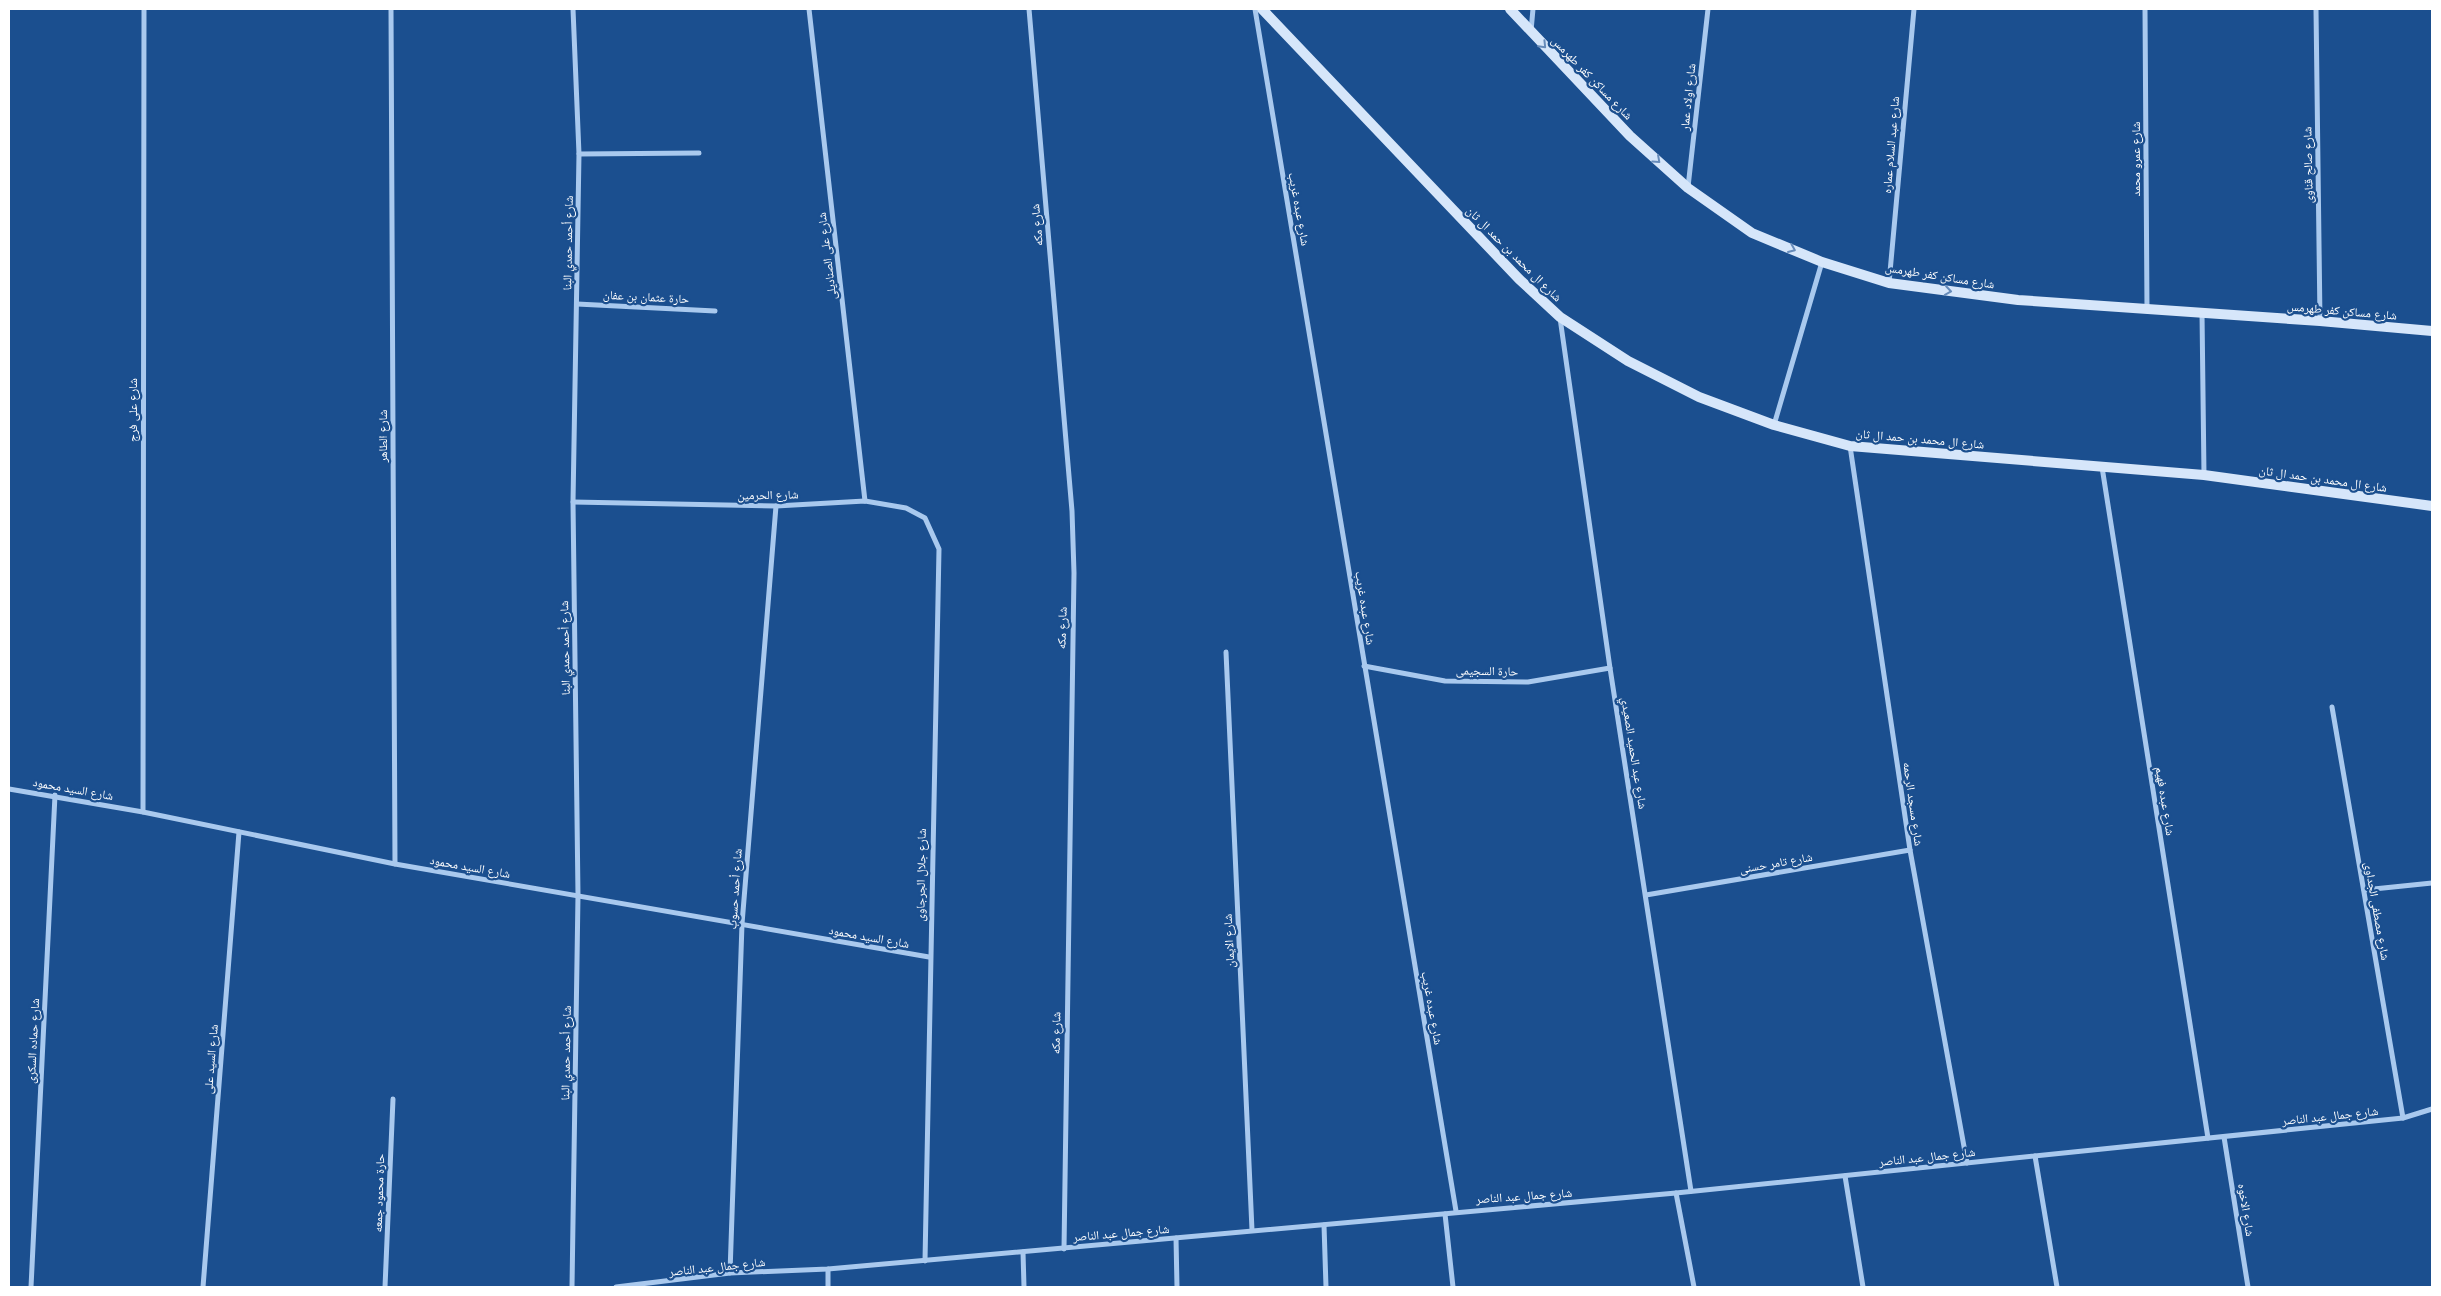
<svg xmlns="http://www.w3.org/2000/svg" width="2441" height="1296" font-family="'PT Sans','Noto Naskh Arabic',sans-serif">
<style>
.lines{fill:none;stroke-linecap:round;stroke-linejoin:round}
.street{stroke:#a9c9ee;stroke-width:5}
.secondary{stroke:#d6e6fa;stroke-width:10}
.oneway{stroke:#668bba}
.labels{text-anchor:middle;stroke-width:4.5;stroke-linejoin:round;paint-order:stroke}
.street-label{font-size:12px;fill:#fff;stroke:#1b4f8f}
</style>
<rect width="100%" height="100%" fill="#1b4f8f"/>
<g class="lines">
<g class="street">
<path d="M391 9 395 864"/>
<path d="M809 9 865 501"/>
<path d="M1029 9 1072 511 1074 573 1064 1249"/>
<path d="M1255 9 1456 1211"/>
<path d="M2145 9 2147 309"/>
<path d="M2316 9 2320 321"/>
<path d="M1531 31 1533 9"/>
<path d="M579 154 699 153"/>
<path d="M1688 187 1708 9"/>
<path d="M1889 283 1914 9"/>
<path d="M577 304 715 311"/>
<path d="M2202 313 2204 475"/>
<path d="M1560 318 1610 668 1691 1191"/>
<path d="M1774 425 1822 262"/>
<path d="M1850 446 1910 850 1967 1163"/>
<path d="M2102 467 2208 1138"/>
<path d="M573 502 776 506 865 501 906 508 925 518 939 549 925 1261"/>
<path d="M1226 652 1252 1230"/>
<path d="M1364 666 1445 681 1528 682 1610 668"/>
<path d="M2332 707 2403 1118"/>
<path d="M9 789 143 812 395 864 929 957"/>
<path d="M143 812 144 9"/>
<path d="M2364 890 2432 883"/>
<path d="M1646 895 1910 850"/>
<path d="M2224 1137 2248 1287"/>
<path d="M2035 1156 2057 1287"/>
<path d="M1845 1176 1863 1287"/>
<path d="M1676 1193 1694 1287"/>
<path d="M1445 1214 1453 1287"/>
<path d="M1324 1225 1326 1287"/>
<path d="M1176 1238 1177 1287"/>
<path d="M1023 1252 1024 1287"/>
<path d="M828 1269V1287"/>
<path d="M730 1273 742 924 776 506"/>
<path d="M31 1287 55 795"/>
<path d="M203 1287 239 832"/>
<path d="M385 1287 393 1099"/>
<path d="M572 1287 578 895 573 502 579 154 573 9"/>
<path d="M616 1287 730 1273 828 1269 1676 1193 2403 1118 2432 1109"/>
</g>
<g class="secondary">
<path d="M1262 9 1519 279 1560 317 1628 361 1699 397 1774 425 1850 446 2204 475 2432 506"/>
<path d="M1510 9 1630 136 1688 188 1752 233 1822 262 1889 283 2018 300 2320 321 2432 331"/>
</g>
</g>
<defs><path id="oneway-chevron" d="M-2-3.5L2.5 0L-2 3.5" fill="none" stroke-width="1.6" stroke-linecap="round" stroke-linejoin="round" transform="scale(1.25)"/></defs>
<g class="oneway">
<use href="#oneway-chevron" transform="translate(1543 45) rotate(46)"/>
<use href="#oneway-chevron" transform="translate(1657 160) rotate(42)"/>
<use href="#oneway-chevron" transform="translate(1792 249) rotate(23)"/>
<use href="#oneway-chevron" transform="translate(1948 291) rotate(8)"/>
</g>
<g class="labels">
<g class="street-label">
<text transform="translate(1592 78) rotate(46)" y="4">شارع مساكن كفر طهرمس</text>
<text transform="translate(1688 97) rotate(-84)" y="4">شارع اولاد عمار</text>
<text transform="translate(1891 145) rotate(-85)" y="4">شارع عبد السلام عماره</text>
<text transform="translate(2136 159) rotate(-90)" y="4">شارع عمرو محمد</text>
<text transform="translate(2308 165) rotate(-91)" y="4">شارع صالح قناوى</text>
<text transform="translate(1299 209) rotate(80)" y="4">شارع عبده غريب</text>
<text transform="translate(1037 225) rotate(-95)" y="4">شارع مكه</text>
<text transform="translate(568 243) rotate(-89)" y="4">شارع أحمد حمدي البنا</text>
<text transform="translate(1514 254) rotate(45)" y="4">شارع ال محمد بن حمد ال ثان</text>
<text transform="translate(827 256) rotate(-97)" y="4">شارع على الصناديلى</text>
<text transform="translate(1940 276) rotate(9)" y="4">شارع مساكن كفر طهرمس</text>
<text transform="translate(646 297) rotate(3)" y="4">حارة عثمان بن عفان</text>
<text transform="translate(2342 311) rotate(5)" y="4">شارع مساكن كفر طهرمس</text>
<text transform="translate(133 410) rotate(-90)" y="4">شارع على فرج</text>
<text transform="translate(383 436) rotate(-90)" y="4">شارع الطاهر</text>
<text transform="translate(1920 439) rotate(5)" y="4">شارع ال محمد بن حمد ال ثان</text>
<text transform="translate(2323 479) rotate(8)" y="4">شارع ال محمد بن حمد ال ثان</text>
<text transform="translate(768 495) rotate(-1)" y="4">شارع الحرمين</text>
<text transform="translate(1365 608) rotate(81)" y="4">شارع عبده غريب</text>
<text transform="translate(1062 628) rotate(-88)" y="4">شارع مكه</text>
<text transform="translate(565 648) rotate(-91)" y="4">شارع أحمد حمدي البنا</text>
<text transform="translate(1487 671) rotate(1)" y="4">حارة السجيمى</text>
<text transform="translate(1634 753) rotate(81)" y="4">شارع عبد الحميد الصعيدي</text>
<text transform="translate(73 789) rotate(10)" y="4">شارع السيد محمود</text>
<text transform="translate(2165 801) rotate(81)" y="4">شارع عبده فهيم</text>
<text transform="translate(1913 804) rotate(82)" y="4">شارع مسجد الرحمه</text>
<text transform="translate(1776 863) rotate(-10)" y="4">شارع تامر حسنى</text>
<text transform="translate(470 867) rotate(10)" y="4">شارع السيد محمود</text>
<text transform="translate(921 875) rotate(-89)" y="4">شارع جلال الجرجاوى</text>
<text transform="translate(735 889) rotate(-86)" y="4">شارع أحمد حسوب</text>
<text transform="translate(2377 911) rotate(80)" y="4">شارع مصطفى الجداوى</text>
<text transform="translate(869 937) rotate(10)" y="4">شارع السيد محمود</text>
<text transform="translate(1229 941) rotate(-93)" y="4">شارع الايمان</text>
<text transform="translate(1432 1008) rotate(80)" y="4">شارع عبده غريب</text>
<text transform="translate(1056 1033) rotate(-89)" y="4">شارع مكه</text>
<text transform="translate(33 1041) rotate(-87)" y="4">شارع حماده السكرى</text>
<text transform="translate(566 1053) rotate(-89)" y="4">شارع أحمد حمدي البنا</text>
<text transform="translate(211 1059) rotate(-85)" y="4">شارع السيد على</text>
<text transform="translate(2330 1116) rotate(-6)" y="4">شارع جمال عبد الناصر</text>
<text transform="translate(1927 1157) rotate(-6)" y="4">شارع جمال عبد الناصر</text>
<text transform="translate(379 1193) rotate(-88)" y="4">حارة محمود جمعه</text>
<text transform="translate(1524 1196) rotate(-4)" y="4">شارع جمال عبد الناصر</text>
<text transform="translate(2246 1210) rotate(81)" y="4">شارع الاخوه</text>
<text transform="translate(1121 1233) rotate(-5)" y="4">شارع جمال عبد الناصر</text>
<text transform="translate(717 1267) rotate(-6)" y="4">شارع جمال عبد الناصر</text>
</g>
</g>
<rect width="2441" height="1296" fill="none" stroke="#ffffff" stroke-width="20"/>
</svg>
